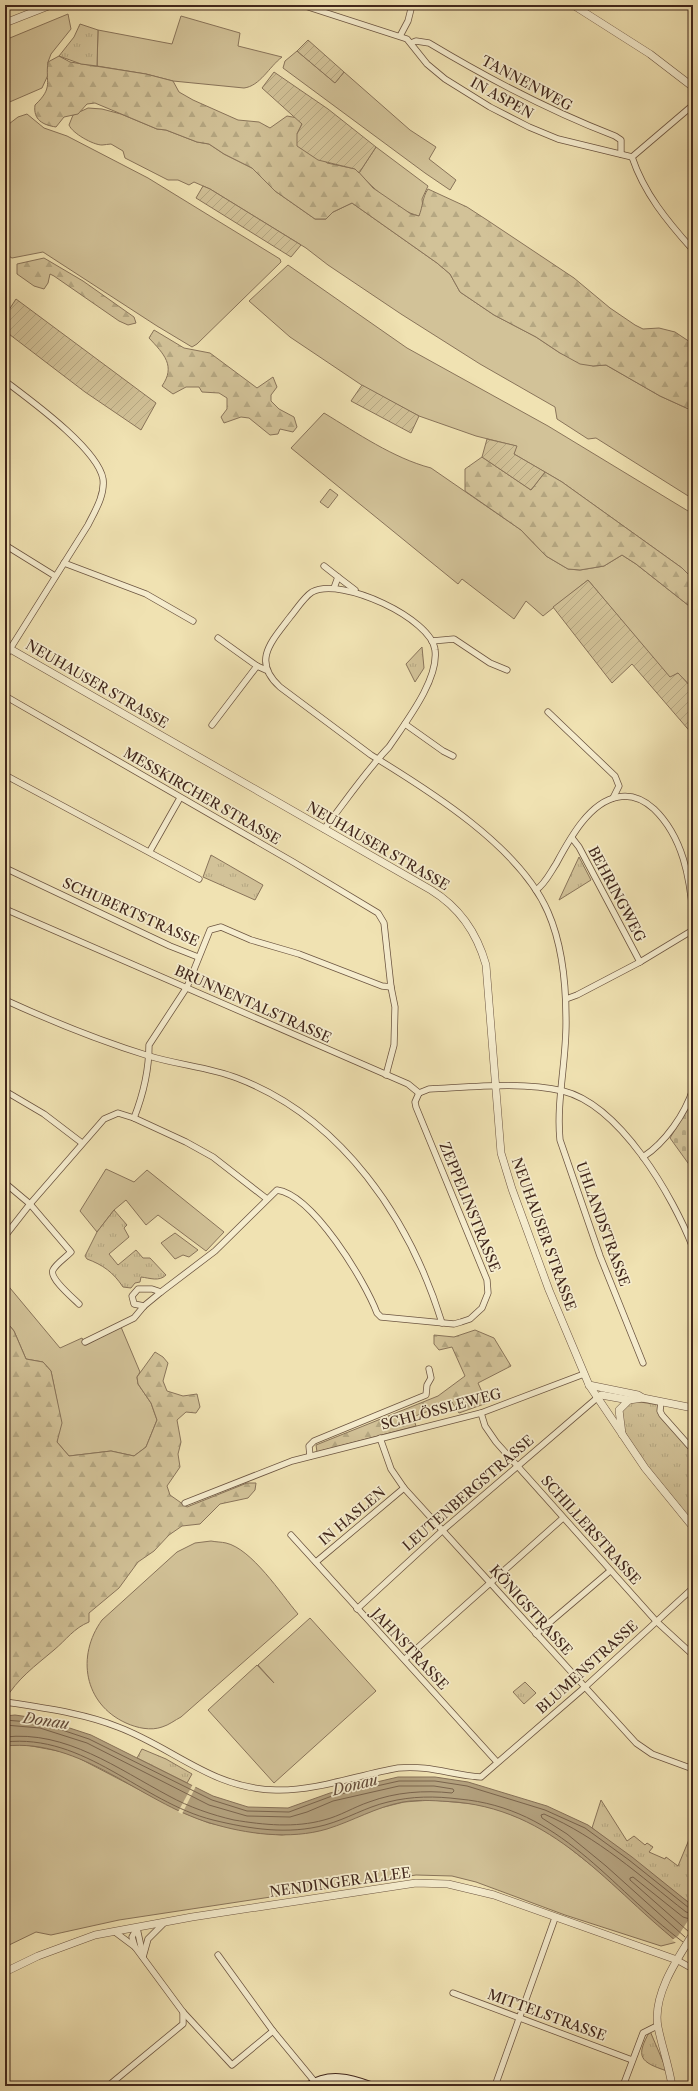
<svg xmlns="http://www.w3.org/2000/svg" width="698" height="2091" font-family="'Libre Caslon Text',serif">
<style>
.grass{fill:#d2c298;stroke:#89745a}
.forest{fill:url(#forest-firs);stroke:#89745a}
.cemetery{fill:url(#cemetery-stones);stroke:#89745a}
.park{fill:url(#park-tufts);stroke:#89745a}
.garden{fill:url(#garden-furrows);stroke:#89745a}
.water{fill:#b4a27f;stroke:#867057}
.pier{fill:#f0e2b2}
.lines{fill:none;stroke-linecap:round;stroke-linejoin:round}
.shore{stroke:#7a644d;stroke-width:1}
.minor-casing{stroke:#6c5541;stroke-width:7}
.tertiary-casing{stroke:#6c5541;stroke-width:8}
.secondary-casing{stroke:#40261b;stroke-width:10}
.minor{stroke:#f5eccd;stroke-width:5.5}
.tertiary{stroke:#f5eccd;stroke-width:7}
.secondary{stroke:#f5eccd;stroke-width:8}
.labels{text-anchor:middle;stroke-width:3.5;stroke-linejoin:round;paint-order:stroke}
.street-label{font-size:14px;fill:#40261b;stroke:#f5eccd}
.water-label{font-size:15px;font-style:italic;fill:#634b39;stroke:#f5eccd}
</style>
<defs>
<pattern id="forest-firs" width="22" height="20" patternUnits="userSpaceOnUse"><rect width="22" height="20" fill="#d2c298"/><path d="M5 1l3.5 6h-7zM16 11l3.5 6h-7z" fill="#b5a782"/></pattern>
<pattern id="cemetery-stones" width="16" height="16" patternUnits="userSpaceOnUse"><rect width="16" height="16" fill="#d2c298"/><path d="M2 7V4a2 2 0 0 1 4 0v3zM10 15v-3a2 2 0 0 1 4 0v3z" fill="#b5a782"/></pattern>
<pattern id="park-tufts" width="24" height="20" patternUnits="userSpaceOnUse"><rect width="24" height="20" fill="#d2c298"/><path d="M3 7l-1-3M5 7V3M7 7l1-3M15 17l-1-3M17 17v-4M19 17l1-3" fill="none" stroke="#b5a782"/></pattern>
<pattern id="garden-furrows" width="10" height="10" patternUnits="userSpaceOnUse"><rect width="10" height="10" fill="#d2c298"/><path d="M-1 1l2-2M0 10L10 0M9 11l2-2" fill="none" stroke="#b5a782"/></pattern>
</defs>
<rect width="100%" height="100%" fill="#f0e2b2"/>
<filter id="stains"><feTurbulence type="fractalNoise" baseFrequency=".005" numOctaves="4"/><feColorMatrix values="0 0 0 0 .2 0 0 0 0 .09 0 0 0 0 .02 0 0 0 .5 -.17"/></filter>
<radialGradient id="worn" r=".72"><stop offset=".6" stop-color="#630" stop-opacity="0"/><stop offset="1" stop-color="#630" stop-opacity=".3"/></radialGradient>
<g class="grass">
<path d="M68 14 71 29 51 54 48 62V75L42 88 5 104V40Z"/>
<path d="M181 16 240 33 238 46 282 57C269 67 260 86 244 88L173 81 146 74 97 66 98 30 172 44Z"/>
<path d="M297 51 335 83 344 72 410 130 436 147 429 159 456 180 450 190 425 173 283 68 285 61Z"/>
<path d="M88 108 102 109 121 114 157 129 166 130 197 142 209 144 224 154 252 168 275 191 315 219H326L333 212 352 203 437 263 450 274 460 292 494 315 536 337 560 353 593 366 606 365 660 396 693 411V499L596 438 588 439 557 419 555 407 480 364 401 314 328 265 306 248 210 189 194 182 189 185 178 180H168L125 158 123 151 111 144C108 144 105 145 102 145 93 145 72 133 69 125L73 115Z"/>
<path d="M27 114 44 128 67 136 148 178 280 259 281 262 197 344 192 347 157 326 43 252 12 258 5 254V127L18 117Z"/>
<path d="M376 147 428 186 422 199 423 208 419 216C396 210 375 190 359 173Z"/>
<path d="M288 265 407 348 548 426 693 514V579L682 568 562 482 514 454 516 446 476 436 419 416 366 388 290 337 249 301Z"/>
<path d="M324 413C357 433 393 458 431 468L521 530 546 556 568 569 580 570 604 566 622 555 636 564 693 609V689L678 673 670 678 588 580 543 616 526 601 514 619 462 579 458 584 291 448Z"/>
<path d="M330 489 338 495 328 508 320 502Z"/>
<path d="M106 1169 134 1182 147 1170 224 1232 206 1251 158 1215 146 1225 126 1200 114 1210 97 1232 80 1211Z"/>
<path d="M175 1233 198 1250 189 1257 183 1255 175 1259 161 1243Z"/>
<path d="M5 1282 60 1348 82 1338 86 1345 121 1327 140 1372 137 1377 138 1384 151 1403 157 1420 146 1447 134 1456 111 1451 69 1456 57 1442 58 1434 57 1401 51 1371 43 1362 26 1359 14 1331 5 1320Z"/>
<path d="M211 1541C216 1542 222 1542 226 1543 252 1549 281 1594 298 1614L181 1717C175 1720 169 1725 162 1727 151 1731 137 1728 126 1723 84 1704 76 1656 102 1620L177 1552 195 1543Z"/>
<path d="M310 1618 376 1691 274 1783 208 1710 257 1665 274 1683 258 1665Z"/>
<path d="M21 1744 69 1753 184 1813 209 1823 258 1833 282 1835 325 1829 372 1810 404 1802 432 1800 475 1804 500 1810 536 1825 562 1842 601 1873 677 1942 661 1946 565 1915 476 1882 452 1876 416 1875 119 1920 51 1935 36 1932 5 1947V1746Z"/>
</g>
<g class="forest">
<path d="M59 56 70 62 146 74 173 81 179 92 193 100 238 120 259 122 270 128 287 116 298 118 302 124 297 134 327 163 356 169 373 188 411 214 419 216C423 206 422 198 428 189L467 207 487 220 574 278 610 308 635 325 643 329 659 328 675 332 693 344V411L660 396 606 365 593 366 580 364 560 353 536 337 494 315 460 292 450 274 437 263 352 203 333 212 326 219H315L275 191 252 168 224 154 209 144 197 142 166 130 157 129 95 103 87 104 78 114 64 117 56 127C43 125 33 120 35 105 54 87 45 83 48 62Z"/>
<path d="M44 258 83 281 134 317 136 323 128 325 119 321 54 276 50 274 48 283 44 289 34 286 17 274V264Z"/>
<path d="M154 330 184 348 210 353 257 388 273 377 277 387 271 395V401L279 409 294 417 297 427 293 432 280 429 278 434 270 435 249 418 241 417 224 423 221 417 227 409V398L219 393 202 392 199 387H186L173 394 162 386C176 366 164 354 149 338Z"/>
<path d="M482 457 531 490 545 472 562 482 682 568 693 579V609L636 564 622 555 604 566 580 570 568 569 546 556 521 530 465 491V469Z"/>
<path d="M5 1320 14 1331 26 1359 43 1362 51 1371 62 1423 57 1442 69 1456 111 1451 134 1456 146 1447 157 1420 151 1403 138 1384 137 1377 155 1352 163 1357 168 1363 163 1381 167 1391 183 1396 197 1394 200 1407 196 1413 186 1412 177 1420 181 1442 178 1454 180 1467 167 1486 170 1495 187 1507 247 1483H256L255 1490 248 1498 220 1504 200 1524 182 1526 169 1535 154 1551 138 1562 119 1588 89 1613V1622C74 1628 66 1640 54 1650 35 1666 17 1679 5 1700Z"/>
<path d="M475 1330 494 1338 511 1366 478 1383 487 1403 459 1413 452 1402 413 1417 416 1426 317 1452 316 1445 438 1396 465 1376 452 1347 439 1350 434 1344V1335L454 1337Z"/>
</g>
<path class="cemetery" d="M693 1095V1170L670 1138 689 1107Z"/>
<g class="park">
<path d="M80 24 98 30 97 66 81 64 59 56 74 37Z"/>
<path d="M422 647 424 668 415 682 406 664Z"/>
<path d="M211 855 263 885 255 900 203 877Z"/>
<path d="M579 857 591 880 559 900Z"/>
<path d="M114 1210 127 1225 124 1228 129 1237 109 1254 118 1265 136 1250 143 1258H150L166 1275C159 1282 150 1278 141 1277L140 1282 135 1283 131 1288 123 1287C113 1272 103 1265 87 1259L85 1256 97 1232Z"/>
<path d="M634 1401 659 1405 658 1413 693 1454V1522L656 1478 631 1443 624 1430 622 1409Z"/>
<path d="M525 1682 536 1693 524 1704 513 1692Z"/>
<path d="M142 1749 166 1759 192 1774 187 1783 137 1758Z"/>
<path d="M601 1800 627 1841 634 1836 645 1845 647 1843 653 1847 649 1852 665 1859 666 1857 678 1866 693 1830V1906L592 1828Z"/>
<path d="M650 2031 667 2071C640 2062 635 2057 650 2031Z"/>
</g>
<g class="garden">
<path d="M308 40 344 72 335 83 297 51Z"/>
<path d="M274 72 328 109 376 147 359 173 355 169 318 160 297 146V134L302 124 262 88Z"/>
<path d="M203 186 210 189 301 245 291 257 196 198Z"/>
<path d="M16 299 156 403 141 430 85 392 5 331V316Z"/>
<path d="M362 385 419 416 411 433 351 401Z"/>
<path d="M487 439 517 446 514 454 545 472 531 490 482 457Z"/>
<path d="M588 580 670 677 678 673 693 689V735L632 664 612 683 553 607Z"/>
</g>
<path class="water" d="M15 1715 42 1719 91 1735 213 1796 248 1807 288 1808 330 1793 398 1777H435L468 1782 547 1806 588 1825 632 1857 693 1906V1954C614 1896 562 1812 456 1802 438 1801 420 1799 403 1802 376 1807 353 1821 327 1829 290 1840 246 1834 210 1823 140 1802 82 1738 5 1746V1716Z"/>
<g class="pier">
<path d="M193 1784 196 1786 182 1814 178 1812Z"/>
<path d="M693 1913V1952L692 1955 672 1940 678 1936Z"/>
</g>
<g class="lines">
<g class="shore">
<path d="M5 1720 41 1723 89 1739 212 1800 247 1811 289 1812 332 1796 399 1781H435L467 1786 545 1810 585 1828 629 1860 689 1908 693 1909"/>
<path d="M5 1725 40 1728 87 1743 209 1805 247 1816 290 1817 307 1812 333 1801 399 1786H434L453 1789 454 1791 452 1793C424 1790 396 1792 369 1802 354 1807 340 1816 324 1820 295 1828 264 1825 234 1820 212 1815 189 1807 169 1796 118 1769 66 1730 5 1737"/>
<path d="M5 1742C85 1733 141 1802 213 1820 250 1829 288 1835 325 1825 347 1819 366 1807 388 1802 412 1796 435 1796 459 1799 561 1808 608 1886 683 1942"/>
<path d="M689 1932 630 1880V1878L633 1877 683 1917 693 1920"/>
<path d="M685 1937 606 1866 567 1834 542 1818 541 1815 544 1814C598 1837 640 1876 686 1912L693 1914"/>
</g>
<defs>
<g id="minor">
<path d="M302 5 407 39 427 64 445 79 490 107 529 127 558 139 632 157 693 105"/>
<path d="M400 36 408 21 412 5"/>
<path d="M411 43 416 41 429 43C489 79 550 111 615 136L621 140V154"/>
<path d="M632 157C644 193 667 221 693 250"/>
<path d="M5 381C30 400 98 449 103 479 105 495 95 511 88 525L5 657"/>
<path d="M5 545 55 576"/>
<path d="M64 563 146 594 193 621"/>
<path d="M324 566 338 577 334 588"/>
<path d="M338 577 355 590"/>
<path d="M218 638 257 666 266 670"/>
<path d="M432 641 454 639 490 663 507 670"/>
<path d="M5 696 293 862 378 913 384 923 391 987 395 1007 394 1045 386 1075"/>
<path d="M548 712 615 776 619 786 613 798"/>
<path d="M405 724 443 751 453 756"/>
<path d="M212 725 257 666"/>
<path d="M5 775 199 879"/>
<path d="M324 829C345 802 365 772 389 747 405 723 439 680 435 650 432 619 341 576 312 592 304 597 296 610 290 617 272 641 251 661 280 687L371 755C430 791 520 847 548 912 562 944 566 983 566 1019 567 1059 556 1101 560 1140L600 1256 643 1363"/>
<path d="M572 838 579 847 640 962"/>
<path d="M150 851 180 798"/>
<path d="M5 868 170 946 198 957"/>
<path d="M536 890C545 884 550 873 556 864 569 840 589 802 618 797 633 794 644 800 654 809 683 837 690 878 693 916"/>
<path d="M5 909 408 1084 419 1093"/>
<path d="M566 999 577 995 640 962 693 930"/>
<path d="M5 1000C51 1021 100 1041 149 1056 178 1065 209 1067 237 1078 342 1118 410 1219 442 1323"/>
<path d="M5 1091 44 1114 82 1143"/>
<path d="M419 1093 429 1089C470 1087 523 1081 563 1091 620 1105 673 1196 693 1248"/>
<path d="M134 1118C143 1095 149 1069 149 1045L187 987 210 930 221 927 251 940 299 954 382 986 391 987"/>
<path d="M643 1157C665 1143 685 1114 693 1089"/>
<path d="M5 1183 30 1204 71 1252C65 1258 56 1264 53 1270 49 1278 73 1298 79 1304"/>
<path d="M5 1236 30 1204 104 1119 118 1113 134 1118 186 1142 213 1157 267 1199"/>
<path d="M144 1306 134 1304 132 1296 138 1289H152L161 1292"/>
<path d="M85 1342 134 1318 144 1306 161 1292 215 1251 277 1190C313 1195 365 1281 377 1313L381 1317 454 1324 461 1322 470 1319 482 1308 488 1293 487 1280 416 1107 415 1102 419 1093"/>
<path d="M661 1402 660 1411 662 1415 693 1450"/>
<path d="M481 1413 485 1426 496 1442 656 1621 693 1655"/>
<path d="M380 1438 391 1469 404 1488 636 1743 652 1754 693 1769"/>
<path d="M310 1456 309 1446 314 1441 426 1395 427 1385 431 1378 429 1369"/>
<path d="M185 1503 292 1461 481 1413 584 1374"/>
<path d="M291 1535 497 1762"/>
<path d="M316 1562 404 1488"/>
<path d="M357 1609 443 1530 597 1398"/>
<path d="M536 1634 610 1571"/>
<path d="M405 1659 563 1518"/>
<path d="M6 1702C43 1708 83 1713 118 1727 174 1748 212 1789 276 1790 316 1791 358 1775 398 1768 430 1765 451 1775 481 1777L585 1687 693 1588"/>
<path d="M137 1928 143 1956"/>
<path d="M115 1932 135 1947 183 2012 232 2065 273 2031"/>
<path d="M135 1947 132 1937 137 1928"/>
<path d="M218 1955 273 2031 315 2082"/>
<path d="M143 1957 148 1939 164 1923"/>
<path d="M677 1960 693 1969"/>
<path d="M453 1993 632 2060"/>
<path d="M108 2086 183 2024V2012"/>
<path d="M495 2086 555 1918"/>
<path d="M623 2086 643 2033 657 2026"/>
</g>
<g id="tertiary">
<path d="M573 5 650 54 693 87"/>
<path d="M5 23 51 5"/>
<path d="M5 646 431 890C459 907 477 933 486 965L501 1153 512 1189 549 1290 589 1385 645 1468 693 1527"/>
<path d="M589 1385 638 1395 643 1398"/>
<path d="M597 1398 601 1395 629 1400 643 1398 693 1408"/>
<path d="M622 1434 619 1410 629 1400"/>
<path d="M5 1972 38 1956 95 1935 192 1917 416 1883 448 1884 494 1895 677 1960"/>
<path d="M672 2086C669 2066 662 2047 658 2027 652 1996 677 1959 693 1934"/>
</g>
<path id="secondary" d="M309 2086C328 2073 350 2078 370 2086"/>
</defs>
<use href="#minor" class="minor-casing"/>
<use href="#tertiary" class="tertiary-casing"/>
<use href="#secondary" class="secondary-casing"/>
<use href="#minor" class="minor"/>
<use href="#tertiary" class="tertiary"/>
<use href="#secondary" class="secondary"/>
</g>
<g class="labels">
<g class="street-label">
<text transform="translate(527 83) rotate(28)" y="5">TANNENWEG</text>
<text transform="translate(502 98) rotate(29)" y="5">IN ASPEN</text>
<text transform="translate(97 684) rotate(30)" y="5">NEUHAUSER STRASSE</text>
<text transform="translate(202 796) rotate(30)" y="5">MESSKIRCHER STRASSE</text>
<text transform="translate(378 846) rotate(30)" y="5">NEUHAUSER STRASSE</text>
<text transform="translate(617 894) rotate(62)" y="5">BEHRINGWEG</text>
<text transform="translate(131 912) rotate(24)" y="5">SCHUBERTSTRASSE</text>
<text transform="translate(253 1004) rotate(24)" y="5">BRUNNENTALSTRASSE</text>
<text transform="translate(470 1207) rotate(68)" y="5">ZEPPELINSTRASSE</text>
<text transform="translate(603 1224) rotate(70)" y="5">UHLANDSTRASSE</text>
<text transform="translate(544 1234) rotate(70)" y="5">NEUHAUSER STRASSE</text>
<text transform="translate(441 1409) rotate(-15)" y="5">SCHLÖSSLEWEG</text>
<text transform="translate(468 1493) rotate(-41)" y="5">LEUTENBERGSTRASSE</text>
<text transform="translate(352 1516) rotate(-40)" y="5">IN HASLEN</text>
<text transform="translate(591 1530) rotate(48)" y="5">SCHILLERSTRASSE</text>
<text transform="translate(531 1610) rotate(48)" y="5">KÖNIGSTRASSE</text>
<text transform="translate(410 1649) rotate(47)" y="5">JAHNSTRASSE</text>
<text transform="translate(587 1667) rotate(-42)" y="5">BLUMENSTRASSE</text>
<text transform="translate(340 1882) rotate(-8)" y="5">NENDINGER ALLEE</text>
<text transform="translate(547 2015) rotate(20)" y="5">MITTELSTRASSE</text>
</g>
<g class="water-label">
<text transform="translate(46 1721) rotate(8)" y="5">Donau</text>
<text transform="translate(355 1785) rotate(-14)" y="5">Donau</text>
</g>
</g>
<rect width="698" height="2091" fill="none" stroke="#f0e2b2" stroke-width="20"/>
<rect x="6" y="6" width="686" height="2079" fill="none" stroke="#40261b" stroke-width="2"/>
<rect x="10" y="10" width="678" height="2071" fill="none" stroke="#40261b"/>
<rect width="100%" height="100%" filter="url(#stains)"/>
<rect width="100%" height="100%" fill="url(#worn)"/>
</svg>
